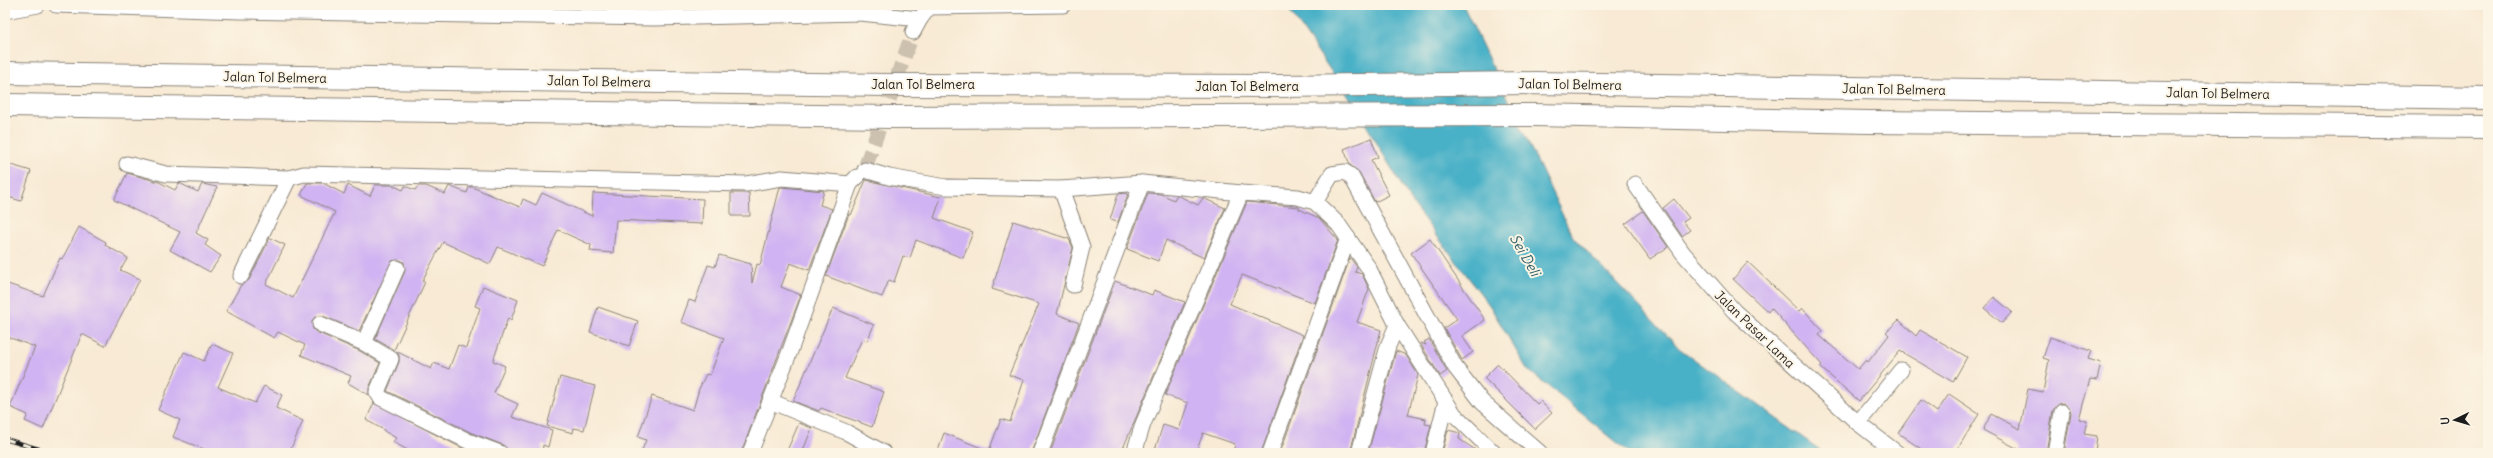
<svg xmlns="http://www.w3.org/2000/svg" width="2493" height="458" font-family="Delius,sans-serif">
<style>
.water{fill:#48b1c7;stroke:#326672}
.building{fill:#d0b3f2}
.lines{fill:none;stroke-linecap:round;stroke-linejoin:round}
.minor-tunnel{stroke:#ccc1af;stroke-width:15;stroke-dasharray:15 8;stroke-linecap:butt}
.minor-casing{stroke:#8a8378;stroke-width:17}
.motorway-casing{stroke:#8a8378;stroke-width:24}
.minor{stroke:#fff;stroke-width:15}
.motorway{stroke:#fff;stroke-width:22}
.rail-casing{stroke:#1c1c1c;stroke-width:4.5}
.rail{stroke:#fcf5e5;stroke-width:3;stroke-dasharray:9;stroke-linecap:butt}
.labels{text-anchor:middle;stroke-width:4;stroke-linejoin:round;paint-order:stroke}
.street-label{font-size:13px;fill:#1c1c1c;stroke:#fcf5e5}
.water-label{font-size:14px;font-style:italic;fill:#305f69;stroke:#fcf5e5}
</style>
<rect width="100%" height="100%" fill="#fcf5e5"/>
<filter id="ink" filterUnits="userSpaceOnUse"><feTurbulence type="fractalNoise" baseFrequency=".025" numOctaves="2"/><feDisplacementMap in="SourceGraphic" scale="8" xChannelSelector="R" yChannelSelector="G"/><feConvolveMatrix kernelMatrix="1 2 1 2 8 2 1 2 1" color-interpolation-filters="sRGB"/></filter>
<filter id="wash" filterUnits="userSpaceOnUse"><feTurbulence type="fractalNoise" baseFrequency=".012" numOctaves="4" result="noise"/><feDisplacementMap in="SourceGraphic" scale="16" xChannelSelector="R" yChannelSelector="G"/><feGaussianBlur stdDeviation="0.9" result="paint"/><feColorMatrix in="noise" values="0 0 0 0 0 0 0 0 0 0 0 0 0 0 0 0 0 1.4 0 .05"/><feComposite in="paint" operator="in"/></filter>
<g filter="url(#wash)">
<rect width="100%" height="100%" fill="#f8ead4"/>
<path class="water" d="M1288 5H1463L1573 237 1680 349 1824 453H1630L1527 369 1490 306 1412 203 1355 106 1289 10Z"/>
<g id="blocks">
<g class="building">
<path d="M1371 138 1378 157 1371 160 1389 195 1375 202 1359 172 1350 165 1344 149Z"/>
<path d="M5 163 31 171 21 201 5 196Z"/>
<path d="M127 173 159 182 175 190 179 183 198 192 202 184 217 187 196 233 208 240 205 245 221 256 210 272 170 250 180 232 114 200Z"/>
<path d="M866 180 941 197 934 218 973 232 963 258 916 240 910 258 903 256 894 282 889 280 882 297 826 276 849 214 851 215Z"/>
<path d="M307 183H323L344 194 348 185 370 196 375 185H392L403 190 405 186 415 190 418 186H426L445 194 449 186 467 193 469 187H472L520 207 523 199 536 205 542 193 592 216 593 193 703 199 702 224 616 220 613 253 590 251 591 245 558 230 542 266 498 247 490 264 443 242 422 281 425 282 394 350 375 339 405 271 404 262 400 260 392 261 359 331 323 316 315 317 312 321 313 329 316 332 360 351 380 363 369 388V395L348 383 351 376 301 355 305 345 278 332 274 338 226 311 241 285 249 280 270 238 285 245 266 284 293 298 335 212 301 195Z"/>
<path d="M780 187 824 191 820 205 832 209 809 270 790 263 781 287 801 295 741 453H641L646 440 638 437 652 396 693 410 699 389 706 374 710 375 724 338 681 322 689 300 695 302 708 265 715 267 719 255 751 264 752 283 757 264 760 265Z"/>
<path d="M731 193H749L750 216H731Z"/>
<path d="M1126 193 1128 194 1118 222 1110 220 1118 194Z"/>
<path d="M1148 193 1161 194 1174 200 1176 196H1179L1198 205 1203 198 1225 208 1204 258 1166 240 1158 261 1127 249Z"/>
<path d="M1674 199 1689 218 1683 222 1690 230 1682 236 1663 208Z"/>
<path d="M1247 202 1299 207V209L1319 218 1338 240 1315 303 1242 275 1230 304 1303 335 1261 453H1233L1235 444 1203 433 1196 453H1154L1163 425 1179 430 1188 403 1165 395Z"/>
<path d="M1643 211 1668 247 1650 259 1625 224Z"/>
<path d="M1013 221 1069 239 1073 248 1057 314 1079 323 1031 453H937L944 433 989 451 1001 419 1010 422 1024 380 1009 375 1039 304 992 289Z"/>
<path d="M79 227 106 242 105 245 128 258 120 270 140 279 105 346 82 334 43 429 25 421 28 415 10 407 35 347 5 336V283L43 296 60 258 62 259Z"/>
<path d="M1430 239 1485 320 1462 336 1473 352 1462 360 1444 328 1457 319 1411 253Z"/>
<path d="M1350 258 1357 267 1355 272 1362 274 1369 289 1357 322 1381 330 1350 453H1280Z"/>
<path d="M1748 262 1799 311 1802 308 1823 331 1819 335 1858 369 1866 360 1868 362 1889 335 1886 332 1899 320 1916 336 1920 330 1967 357 1953 382 1900 351 1859 401 1820 367 1822 365 1771 308 1768 312 1733 279Z"/>
<path d="M1115 281 1152 295 1154 290 1185 302 1121 453H1050Z"/>
<path d="M483 286 518 300 511 320 508 318 493 361 505 366 494 393 518 404 512 417 552 430 548 447 543 445 542 453H509L503 445 472 433 387 391 399 362V355L396 351 431 369 434 363 449 369 458 345 466 348 480 308 475 306Z"/>
<path d="M1994 297 2012 312 2002 323 1984 308Z"/>
<path d="M598 307 638 321 629 346 590 332Z"/>
<path d="M833 308 874 325 867 341 862 339 845 378 884 392 872 427 821 408 819 411 793 401Z"/>
<path d="M2050 337 2091 351 2088 359 2101 363 2097 380 2090 379 2079 419 2087 421 2084 434 2097 436 2095 452 2077 450V453H2064L2071 413 2070 409 2064 403 2059 404 2053 410 2046 453H2017L2018 449 1983 430 1991 414 2020 429 2028 389 2043 392 2049 360 2043 358Z"/>
<path d="M1429 339 1447 371 1440 376 1420 343 1426 345 1424 342Z"/>
<path d="M212 344 233 353 218 387 255 403 264 386 282 395 276 408 303 421 289 453H214L173 437 180 420 158 410 184 352 204 361Z"/>
<path d="M1396 351 1406 355 1418 375 1408 415 1426 419 1425 424 1431 425 1424 453H1368Z"/>
<path d="M1498 364 1537 404 1540 401 1552 413 1535 429 1484 378Z"/>
<path d="M560 377 595 386 584 430 574 428 573 433 547 426Z"/>
<path d="M1949 394 1979 414 1955 453H1927L1898 433 1921 400 1937 412Z"/>
<path d="M374 403 464 449 474 453H413L393 442 396 438 384 431V430L366 420Z"/>
<path d="M799 423 812 428 802 453H786Z"/>
<path d="M1448 430 1460 433 1459 439 1480 453H1442Z"/>
</g>
</g>
</g>
<g filter="url(#ink)">
<use href="#blocks" fill-opacity="0" stroke="#8a8378" stroke-width="1"/>
<g class="lines">
<path class="minor-tunnel" d="M866 165 913 32"/>
<defs>
<g id="minor">
<path d="M56 5 241 11 654 18 860 13 920 19 929 7 1063 5"/>
<path d="M5 11 38 5"/>
<path d="M913 32 920 19"/>
<path d="M127 164 166 174 289 178 304 174 746 184 782 178 850 184"/>
<path d="M865 170 889 177 946 187 1061 189 1142 183 1241 193 1298 197 1315 202 1338 224 1368 267 1397 325 1454 414 1494 453"/>
<path d="M1635 184 1683 253 1734 311 1858 423 1897 453"/>
<path d="M1061 189 1082 247 1073 285"/>
<path d="M1315 202 1332 174 1345 172 1351 176 1455 367 1482 402 1540 453"/>
<path d="M241 276 289 178"/>
<path d="M320 324 364 343 391 359 377 392 381 398 468 441 500 453"/>
<path d="M364 343 397 268"/>
<path d="M770 401 846 432 884 453"/>
<path d="M1858 423 1901 370"/>
<path d="M750 453 790 351 850 184 857 177"/>
<path d="M1040 453 1142 183"/>
<path d="M1134 453 1143 424 1241 193"/>
<path d="M1270 453 1348 238"/>
<path d="M1359 453 1388 346 1397 325"/>
<path d="M1433 453 1446 401"/>
<path d="M2055 453 2062 412"/>
</g>
<g id="motorway">
<path d="M5 73 887 85 1279 86 1536 83 2488 98"/>
<path d="M5 105 891 117 1534 115 1868 122 2488 127"/>
</g>
</defs>
<use href="#minor" class="minor-casing"/>
<use href="#motorway" class="motorway-casing"/>
<use href="#minor" class="minor"/>
<use href="#motorway" class="motorway"/>
<defs>
<path id="rail" d="M5 439 52 453"/>
</defs>
<use href="#rail" class="rail-casing"/>
<use href="#rail" class="rail"/>
</g>
</g>
<g class="labels">
<g class="street-label">
<text transform="translate(275 77) rotate(1)" y="5">Jalan Tol Belmera</text>
<text transform="translate(599 81) rotate(1)" y="5">Jalan Tol Belmera</text>
<text x="923" y="89">Jalan Tol Belmera</text>
<text transform="translate(1570 84) rotate(1)" y="5">Jalan Tol Belmera</text>
<text x="1247" y="91">Jalan Tol Belmera</text>
<text transform="translate(1894 89) rotate(1)" y="5">Jalan Tol Belmera</text>
<text transform="translate(2218 93) rotate(1)" y="5">Jalan Tol Belmera</text>
<text transform="translate(1755 329) rotate(44)" y="5">Jalan Pasar Lama</text>
</g>
<g class="water-label">
<text transform="translate(1525 255) rotate(60)" y="5">Sei Deli</text>
</g>
</g>
<rect width="2493" height="458" fill="none" stroke="#fcf5e5" stroke-width="20"/>
<g transform="translate(2455 420) rotate(265)" stroke="#fcf5e5" stroke-width="3" paint-order="stroke">
<path d="M0-3L7 15L0 10L-7 15Z" fill="#1c1c1c"/>
<text y="-6" font-size="11" font-weight="bold" text-anchor="middle" fill="#1c1c1c">U</text>
</g>
</svg>
